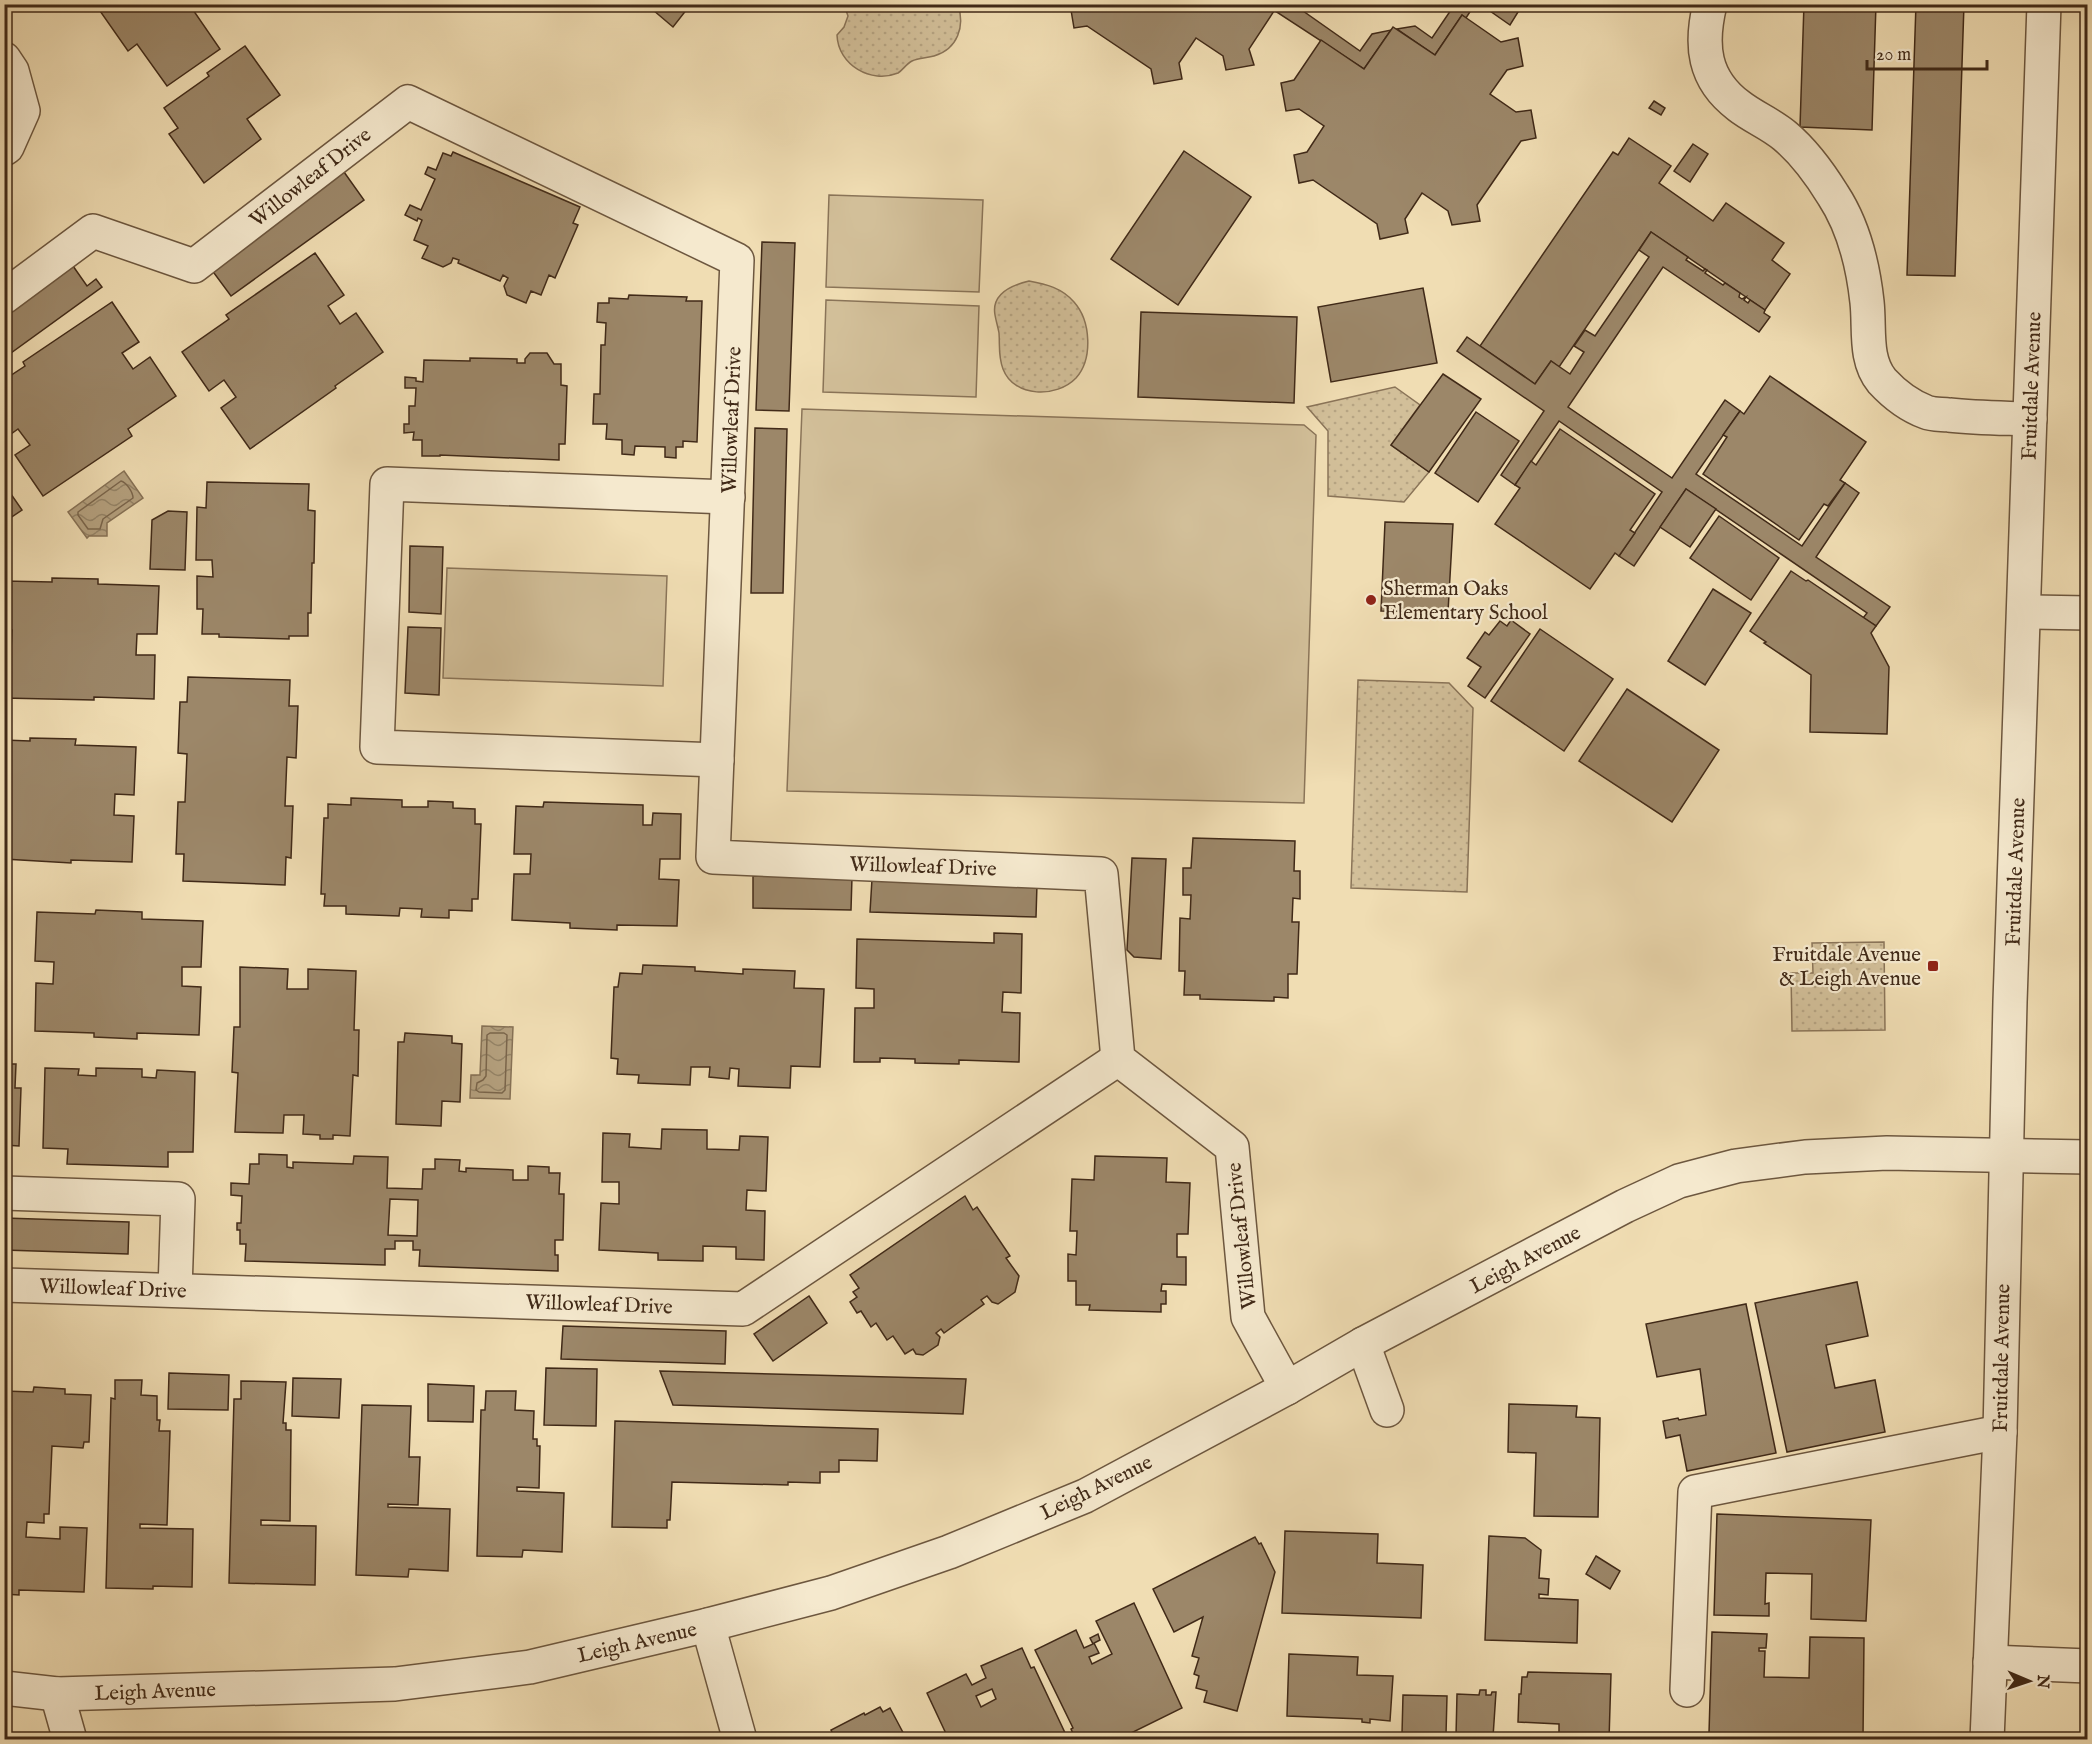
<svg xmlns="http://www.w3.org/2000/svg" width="2092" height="1744" font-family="'IM FELL English',serif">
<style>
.grass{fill:#d2bf99;stroke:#8a7458;stroke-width:1.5}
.park{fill:url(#park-dots);stroke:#8a7458;stroke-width:1.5}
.water{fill:url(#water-waves);stroke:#867155;stroke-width:1.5}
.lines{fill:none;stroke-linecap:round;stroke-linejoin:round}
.shore{stroke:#7a654b;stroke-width:1.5}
.building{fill:#9c8769;stroke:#412a18;stroke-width:1.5;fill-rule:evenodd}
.minor-casing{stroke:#6d573f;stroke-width:36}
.minor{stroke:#f5e9ce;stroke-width:33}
.poi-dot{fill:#8f2418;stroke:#f5e9ce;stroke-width:2}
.labels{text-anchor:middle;stroke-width:4.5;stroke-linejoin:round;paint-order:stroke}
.street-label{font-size:21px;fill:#412a18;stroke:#f5e9ce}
.poi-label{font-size:21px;fill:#412a18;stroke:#f5e9ce;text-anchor:start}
</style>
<defs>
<pattern id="park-dots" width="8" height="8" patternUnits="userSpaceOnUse" patternTransform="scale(1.5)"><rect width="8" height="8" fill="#d2bf99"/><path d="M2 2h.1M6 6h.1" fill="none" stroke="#b6a483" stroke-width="1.8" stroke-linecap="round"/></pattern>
<pattern id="water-waves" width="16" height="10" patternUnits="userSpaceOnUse" patternTransform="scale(1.5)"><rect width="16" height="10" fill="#b4a07e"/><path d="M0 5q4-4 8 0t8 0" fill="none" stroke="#948366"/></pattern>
</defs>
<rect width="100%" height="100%" fill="#f0ddb3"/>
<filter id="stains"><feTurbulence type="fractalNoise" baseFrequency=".00333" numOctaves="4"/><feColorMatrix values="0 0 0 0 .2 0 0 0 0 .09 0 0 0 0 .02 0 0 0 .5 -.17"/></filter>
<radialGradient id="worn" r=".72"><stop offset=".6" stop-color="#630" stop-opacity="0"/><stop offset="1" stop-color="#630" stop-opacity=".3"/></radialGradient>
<g class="grass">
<path d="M829 195 983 200 979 292 826 287Z"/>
<path d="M826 300 979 306 976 397 823 392Z"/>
<path d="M802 409 1304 425 1316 435 1304 803 787 791Z"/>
<path d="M447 568 667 576 663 686 443 678Z"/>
</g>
<g class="park">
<path d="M844 5H958C965 26 958 49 934 56 927 58 918 58 912 61 906 64 903 70 898 73 871 84 838 65 837 35L844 27 848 16Z"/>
<path d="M1029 281C1046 284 1062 288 1074 302 1091 321 1093 359 1076 378 1057 398 1014 398 1003 369 998 356 1000 346 999 333 998 327 996 321 995 315 991 293 1012 285 1029 281Z"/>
<path d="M1395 387 1420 405 1391 445 1429 472 1404 502 1328 496V431L1307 407Z"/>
<path d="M1358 680 1449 683 1473 708 1467 892 1351 888Z"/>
<path d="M1884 942 1885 1030 1792 1031 1791 973H1813L1812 943Z"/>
</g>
<g class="water">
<path d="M124 471 143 498 107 523V536H89L87 538 68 512Z"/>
<path d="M482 1026 513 1027 510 1099 470 1098 471 1075H480Z"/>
</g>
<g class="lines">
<g class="shore">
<path d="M121 481C126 482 133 492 133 498L103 519 100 529H88L78 515V512Z"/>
<path d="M490 1033H504L507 1035 505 1090 502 1093 479 1092 476 1090 477 1083 483 1080 486 1076 487 1035Z"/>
</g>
</g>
<g class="building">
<path d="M110 4H189L220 49 167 86 137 44 128 51 100 11Z"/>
<path d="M646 4H691L673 27Z"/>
<path d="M1070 4H1271L1276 8 1249 49 1254 65 1226 70 1223 56 1196 38 1179 63 1182 79 1154 84 1151 69 1087 26 1074 28Z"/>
<path d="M1271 4H1293L1360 51 1372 34 1391 30 1364 69 1275 11 1276 8Z"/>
<path d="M1455 4H1475L1466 18 1462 15 1435 55 1397 29 1415 26 1432 38Z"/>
<path d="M1480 4H1523L1510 25Z"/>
<path d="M1804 4H1876L1872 130 1800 127Z"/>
<path d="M1916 4H1964L1955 276 1907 275Z"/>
<path d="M1462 15 1501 42 1518 38 1523 66 1507 70 1490 94 1516 112 1531 110 1536 138 1521 141 1477 205 1480 221 1452 225 1448 211 1422 193 1405 219 1408 233 1380 239 1377 224 1313 180 1299 183 1294 155 1307 152 1324 126 1299 109 1286 111 1281 83 1294 80 1321 40 1364 69 1393 27 1435 55Z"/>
<path d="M245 46 280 95 247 119 261 139 204 183 169 134 178 128 164 108 209 76 207 73Z"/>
<path d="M1654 101 1665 108 1661 115 1649 108Z"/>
<path d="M1629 138 1671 166 1659 183 1713 221 1726 203 1784 243 1772 260 1790 274 1765 310 1651 232 1559 367 1551 361 1535 384 1480 346 1613 152 1618 155Z"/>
<path d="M1693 144 1708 154 1690 182 1674 171Z"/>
<path d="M1184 151 1251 197 1178 305 1111 259Z"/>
<path d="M453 152 580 207 573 223 578 225 555 278 549 275 541 295 531 291 526 303 507 295 504 286 508 278 503 275 500 281 458 263 459 260 453 258 451 263 443 267 422 258 428 246 414 240 422 220 418 218 417 221 405 215 410 205 421 210 435 179 425 174 428 167 436 170 443 153 451 156Z"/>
<path d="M344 172 364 200 231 296 211 269Z"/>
<path d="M1651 232 1688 257 1686 260 1703 271 1705 269 1707 270 1705 273 1723 285 1725 283 1740 293 1739 297 1742 299 1746 297 1744 300 1748 303 1750 300 1765 310 1764 313 1770 317 1759 332 1663 267 1568 407 1672 478 1725 400 1740 411 1696 474 1802 546 1845 483 1859 493 1816 557 1890 607 1876 626 1863 618 1867 613 1686 489 1634 566 1619 556 1662 492 1559 421 1515 485 1501 475 1544 411 1457 351 1467 337 1535 384 1551 361 1570 374 1584 352 1574 346 1585 330 1595 336 1649 257 1639 250Z"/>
<path d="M762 242 795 243 789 411 756 410Z"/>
<path d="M315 253 344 295 328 306 340 324 356 313 383 352 335 386 336 388 250 449 221 408 236 397 224 380 209 391 182 352 229 319 226 315Z"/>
<path d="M73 266 87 286 96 279 102 287 4 358V315Z"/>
<path d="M1423 288 1437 363 1331 382 1318 307Z"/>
<path d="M629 295 687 297 686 301H702L697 442 683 441V447H676V458L665 457V447L635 446 634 455 622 454V440L606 439 607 424H593L594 394H600L601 345H605L606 323 597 322 598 303H609V298L628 299Z"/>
<path d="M112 302 139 342 122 353 133 369 150 357 176 396 128 429 132 436 43 496 15 455 30 445 18 429 4 439V380L25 366 23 362Z"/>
<path d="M1141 312 1297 317 1294 403 1138 397Z"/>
<path d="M530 353H547L554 364H561V385L567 386 565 444H559V460L440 455V456H422V440H413L414 432 404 433V424H409V406H415L416 388H405V377L416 378V381L423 382 424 360 470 361V358L517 359V363H525V359Z"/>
<path d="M1443 374 1481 399 1429 472 1391 445Z"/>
<path d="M1770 376 1866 442 1840 480 1845 483 1828 506 1824 504 1799 540 1703 474 1727 437 1723 435 1740 411 1744 414Z"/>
<path d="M1476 412 1519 441 1478 502 1435 473Z"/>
<path d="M755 428 787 429 783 593H751Z"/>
<path d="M1560 429 1655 494 1630 530 1635 533 1619 556 1615 553 1590 589 1495 524 1520 488 1515 485 1531 461 1536 465Z"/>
<path d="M207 482 309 484 308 510 315 511 314 563H312L311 613H308V636H289V639L219 637V634H202L203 609H197V576L213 577 212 560H196L197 507 206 508Z"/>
<path d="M4 484 22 510 4 522Z"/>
<path d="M1686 489 1716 509 1690 547 1660 527Z"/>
<path d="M168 511 187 512 185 570 150 569 152 520Z"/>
<path d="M1719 516 1779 558 1751 600 1690 558Z"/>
<path d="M1385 522 1453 524 1448 612 1381 611Z"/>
<path d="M410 546 443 547 441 614 409 612Z"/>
<path d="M1791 571 1806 581 1808 580 1876 626 1871 633 1889 667 1887 734 1810 732 1811 675 1764 643 1766 642 1750 631Z"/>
<path d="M52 578 98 579V584L159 586 157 634H137L136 655H155L154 699 94 697V700L4 698V650L11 651 12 630H4V581L52 582Z"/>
<path d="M1713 589 1751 613 1705 685 1668 661Z"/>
<path d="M1511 620 1530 634 1485 698 1468 686 1481 667 1467 658 1485 632 1489 635 1500 621 1507 626Z"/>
<path d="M408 627 441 628 439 695 405 693Z"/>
<path d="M1540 629 1613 679 1564 751 1491 701Z"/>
<path d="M188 677 290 680 289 706H298L296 758 287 757 285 806H293L291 858 286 857 285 885 183 881 184 854H176L178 802H185L187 754 178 753 180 702H187Z"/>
<path d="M1627 689 1719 750 1672 822 1579 761Z"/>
<path d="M30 738 76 739 75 745 136 747 134 795 115 794 114 815 134 816 132 862 71 860V863L4 859V740L30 741Z"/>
<path d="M351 798 402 800V807H428V801L453 802V808L475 809V824H481L478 899H472V911L449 910V918L421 917 422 909 400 908 399 916 346 914V906H324L325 894H321L324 818H328V804L351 805Z"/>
<path d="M544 802 643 805V825H652L653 813 681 814 680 859H660L659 879 679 880 677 926 617 925V930L570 928V923L512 920 514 874H530L531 854H514L516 806 543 807Z"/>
<path d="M1193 838 1295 841 1294 871H1300V899L1293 898 1292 922H1299L1297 974H1288V998L1274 997V1001L1200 999V995H1184L1185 971H1179L1180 918 1190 919 1191 895H1183V868H1191Z"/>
<path d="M1132 858 1166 859 1161 959 1134 957 1127 950Z"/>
<path d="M753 876 852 877 851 910 753 908Z"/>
<path d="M872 879 1037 884 1036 917 870 912Z"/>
<path d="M96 910 142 912V919L203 921 201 967H182V986L201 987 199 1035 137 1033V1039L94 1037V1033L35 1031 36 983 53 984 54 962 35 961 37 912 95 914Z"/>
<path d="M994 933 1022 934 1021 993 1003 992 1002 1012 1020 1013 1019 1062 959 1060V1064L915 1063V1059L880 1058V1062H854L855 1008H874V989L856 988 857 939 994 943Z"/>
<path d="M643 965 695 967V971L743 974V969L795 971 794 988 824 989 820 1067 791 1066 790 1088 738 1086 739 1069 730 1068 729 1079 709 1077 710 1067H691L690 1085 638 1083 639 1075 617 1074 618 1059 611 1058 614 987H618L620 973 642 974Z"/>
<path d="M240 967 288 969 287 989H308V969L356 971 354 1030H359L358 1076 353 1075 350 1136 333 1135V1139H320V1135L303 1134 304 1115H284L283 1133 235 1132 238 1073 232 1072 234 1027H240Z"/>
<path d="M405 1033 452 1036V1043L462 1044 460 1102 442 1101 441 1126 396 1124 398 1042H404Z"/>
<path d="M4 1064H16L15 1088H21L19 1146 4 1145Z"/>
<path d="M45 1068 79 1069 78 1075 96 1076V1068L142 1069V1077L156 1078 157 1070 195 1072 193 1152H168V1167L67 1164 68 1149 43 1148Z"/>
<path d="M662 1129 707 1130V1149L739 1150 740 1136 768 1137 766 1191 747 1190 746 1210 765 1211 764 1260 736 1259V1247L703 1246V1261L658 1260V1253L599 1250 601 1203 619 1204V1182H602L603 1133 630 1134 629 1147 661 1149Z"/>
<path d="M259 1154 287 1155V1167L293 1168V1162L353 1164 354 1156 388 1157 387 1188 422 1189 423 1169H435V1159L460 1160 459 1171 466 1172V1168L513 1170V1180H528V1166L549 1167V1173H560L559 1194H564L563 1240H555V1255H558V1271L419 1266 420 1250H413V1241H395V1249H385V1265L245 1261 246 1244H240V1230H237V1223H241L242 1196 231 1195V1183L249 1184 250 1164H259ZM390 1199 418 1200 417 1236 388 1235Z"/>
<path d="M1095 1156 1167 1158 1166 1182 1190 1183 1188 1234H1177V1257H1186V1285L1162 1284 1161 1291H1166V1304H1161V1312L1089 1310 1090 1305H1076V1281H1068V1254L1076 1255 1077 1231H1070L1072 1179 1094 1180Z"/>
<path d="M965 1196 973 1210 977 1207 1010 1256 1006 1258 1019 1276 1015 1292 998 1304 992 1302 987 1296 981 1300 984 1304 944 1333 941 1329 936 1333 940 1337 938 1345 923 1355 916 1354 913 1349 905 1354 893 1336 887 1340 876 1323 871 1327 861 1311 857 1313 850 1302 857 1297 853 1292 859 1288 850 1275Z"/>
<path d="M4 1218 129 1222 128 1254 4 1250Z"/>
<path d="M1857 1282 1868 1336 1826 1345 1835 1388 1875 1380 1885 1432 1787 1452 1755 1303Z"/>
<path d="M809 1296 827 1323 773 1361 754 1334Z"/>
<path d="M1746 1304 1776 1453 1687 1471 1680 1435 1666 1438 1663 1421 1678 1418 1679 1420 1706 1415 1700 1369 1657 1377 1646 1324Z"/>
<path d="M563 1326 726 1331 725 1364 561 1359Z"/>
<path d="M546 1368 597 1369 596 1426 544 1425Z"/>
<path d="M660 1371 966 1379 963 1414 673 1405Z"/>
<path d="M169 1373 229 1375 228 1410 168 1409Z"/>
<path d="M293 1378 341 1379 339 1418 292 1416Z"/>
<path d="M115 1380H142L141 1395 157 1396V1420H160L159 1431H170L167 1525 140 1524V1528L193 1529 192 1587 153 1586V1589L106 1588 111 1398 115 1399Z"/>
<path d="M241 1381 286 1382 283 1423H286V1430H291L290 1521 261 1520V1525L316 1526 315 1585 229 1583 234 1399H241Z"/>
<path d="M428 1384 474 1386 473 1422 428 1421Z"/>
<path d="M34 1387 65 1389V1394L91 1395 89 1442H84L83 1448 52 1446 49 1514H44V1523L27 1522 26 1537 60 1539V1527L87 1528 84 1592 19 1590V1595L4 1594V1391L33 1392Z"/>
<path d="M486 1391H516L515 1410 534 1411 533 1439H537V1446H540L539 1488 517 1487V1491L564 1493 562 1552 523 1550 522 1557 477 1556 481 1410H485Z"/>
<path d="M1509 1404 1577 1406 1576 1417 1600 1418 1598 1517 1534 1516 1536 1453 1508 1452Z"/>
<path d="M362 1405 411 1406 409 1457H420L418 1505 388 1504V1507L450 1509 448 1571 409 1569 408 1577 356 1575Z"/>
<path d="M615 1421 878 1429 877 1461 839 1460V1472H820V1483L788 1482V1485L672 1482 670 1520H667V1528L612 1527Z"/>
<path d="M2087 1457H2088V1574H2083Z"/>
<path d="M1717 1514 1871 1520 1866 1621 1811 1619 1812 1574 1766 1573 1765 1604 1769 1603V1616L1714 1615Z"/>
<path d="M1285 1531 1378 1534 1377 1563 1423 1565 1421 1618 1282 1613Z"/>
<path d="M1489 1536 1525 1538 1541 1550 1539 1578 1549 1579 1548 1595 1539 1594V1598L1578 1600 1577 1643 1485 1640Z"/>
<path d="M1255 1537 1259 1544 1261 1543 1275 1572 1237 1711 1204 1702 1207 1691 1196 1688 1199 1676 1194 1674 1199 1658 1192 1656 1203 1617 1174 1632 1153 1589Z"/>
<path d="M1596 1556 1620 1571 1610 1589 1586 1574Z"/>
<path d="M1134 1603 1182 1708 1117 1740H1078L1077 1737 1075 1738 1071 1729 1073 1728 1035 1650 1076 1630 1084 1648 1093 1644 1090 1638 1098 1634 1100 1640 1094 1643 1099 1653 1089 1657 1092 1664 1112 1654 1096 1621Z"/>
<path d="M1712 1632 1767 1634 1766 1648H1759V1651H1765L1764 1677 1809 1678 1810 1637 1864 1638 1863 1738 1709 1733Z"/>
<path d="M1022 1648 1031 1668 1034 1667 1066 1735 1062 1737 1063 1740H949L927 1693 966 1674 972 1685 986 1678 981 1666ZM992 1689 996 1699 981 1707 976 1696Z"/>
<path d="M1289 1654 1358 1657 1357 1675 1393 1676 1390 1721 1370 1719V1723L1362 1722V1719L1287 1716Z"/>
<path d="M1528 1672 1611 1674 1609 1740 1571 1739V1734L1559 1733V1724L1518 1722 1519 1694H1521L1522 1677H1527Z"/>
<path d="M1480 1690H1486V1695H1491L1492 1692H1496L1493 1737 1456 1736 1457 1694 1479 1695Z"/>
<path d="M1403 1695 1447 1696 1446 1735 1402 1734Z"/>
<path d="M880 1707 883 1712 890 1708 907 1740H836L831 1730 864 1713 865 1715Z"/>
</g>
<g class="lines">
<defs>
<g id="minor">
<path d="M1710 4C1700 45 1703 79 1739 106 1753 117 1771 124 1785 136 1804 152 1820 174 1833 195 1854 227 1863 265 1867 302 1870 329 1864 359 1882 381 1894 394 1910 406 1926 412 1933 415 1942 414 1949 415 1976 418 2003 418 2030 419"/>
<path d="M4 59 12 71 23 111 7 147 4 149"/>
<path d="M4 297 93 231 194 266 408 102 737 260 713 857 1101 874 1118 1059 1232 1147 1248 1317 1287 1388"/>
<path d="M2025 612 2088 613"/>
<path d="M717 760 377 747 387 484 728 497"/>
<path d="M4 1193 178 1199 175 1290"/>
<path d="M4 1285 743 1309 1118 1059"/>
<path d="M1363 1344 1387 1410"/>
<path d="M708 1625 740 1740"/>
<path d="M1990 1662 2088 1666"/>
<path d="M4 1688 57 1694 395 1684 530 1667 708 1625 831 1593 949 1552 1085 1496 1287 1388 1363 1344 1625 1206 1679 1181 1736 1166 1805 1157 1887 1153 2088 1157"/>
<path d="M1687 1690 1695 1492 2000 1432"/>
<path d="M57 1694 70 1740"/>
<path d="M1987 1740 2000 1432 2010 1002 2044 4"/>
</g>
</defs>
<use href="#minor" class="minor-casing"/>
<use href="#minor" class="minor"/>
</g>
<g class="poi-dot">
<circle cx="1371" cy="600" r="6"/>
<rect x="1927" y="960" width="12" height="12" rx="3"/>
</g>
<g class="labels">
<g class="street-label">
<text transform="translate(310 177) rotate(-38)" y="7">Willowleaf Drive</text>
<text transform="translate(2031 386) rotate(-88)" y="7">Fruitdale Avenue</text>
<text transform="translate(731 420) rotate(-88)" y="7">Willowleaf Drive</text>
<text transform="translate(923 866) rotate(2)" y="7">Willowleaf Drive</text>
<text transform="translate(2015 872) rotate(-88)" y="7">Fruitdale Avenue</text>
<text transform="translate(1241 1236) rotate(-96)" y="7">Willowleaf Drive</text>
<text transform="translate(1525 1259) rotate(-28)" y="7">Leigh Avenue</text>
<text transform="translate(113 1288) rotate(2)" y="7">Willowleaf Drive</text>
<text transform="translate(599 1304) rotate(2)" y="7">Willowleaf Drive</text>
<text transform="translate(2001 1358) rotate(-89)" y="7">Fruitdale Avenue</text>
<text transform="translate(1096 1487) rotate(-26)" y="7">Leigh Avenue</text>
<text transform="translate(637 1642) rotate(-13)" y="7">Leigh Avenue</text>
<text transform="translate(155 1691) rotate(-2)" y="7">Leigh Avenue</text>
</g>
<g class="poi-label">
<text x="1383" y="595">Sherman Oaks<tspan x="1383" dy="24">Elementary School</tspan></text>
<text x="1921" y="961" text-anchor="end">Fruitdale Avenue<tspan x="1921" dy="24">&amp; Leigh Avenue</tspan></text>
</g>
</g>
<rect width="2092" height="1744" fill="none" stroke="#f0ddb3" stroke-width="24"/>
<rect x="6" y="6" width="2080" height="1732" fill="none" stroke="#412a18" stroke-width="3"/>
<rect x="12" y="12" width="2068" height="1720" fill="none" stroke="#412a18" stroke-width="1.5"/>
<g transform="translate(2029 1681) rotate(92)" stroke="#f5e9ce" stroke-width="4.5" paint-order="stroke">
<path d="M0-4.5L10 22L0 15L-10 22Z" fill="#412a18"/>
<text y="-9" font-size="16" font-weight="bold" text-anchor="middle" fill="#412a18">N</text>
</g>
<path d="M1867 60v9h120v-9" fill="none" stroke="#412a18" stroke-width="3"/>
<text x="1876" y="60" font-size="18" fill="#412a18" stroke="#f5e9ce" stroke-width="4.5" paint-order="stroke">20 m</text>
<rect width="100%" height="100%" filter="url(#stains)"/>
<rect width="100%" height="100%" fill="url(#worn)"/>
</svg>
